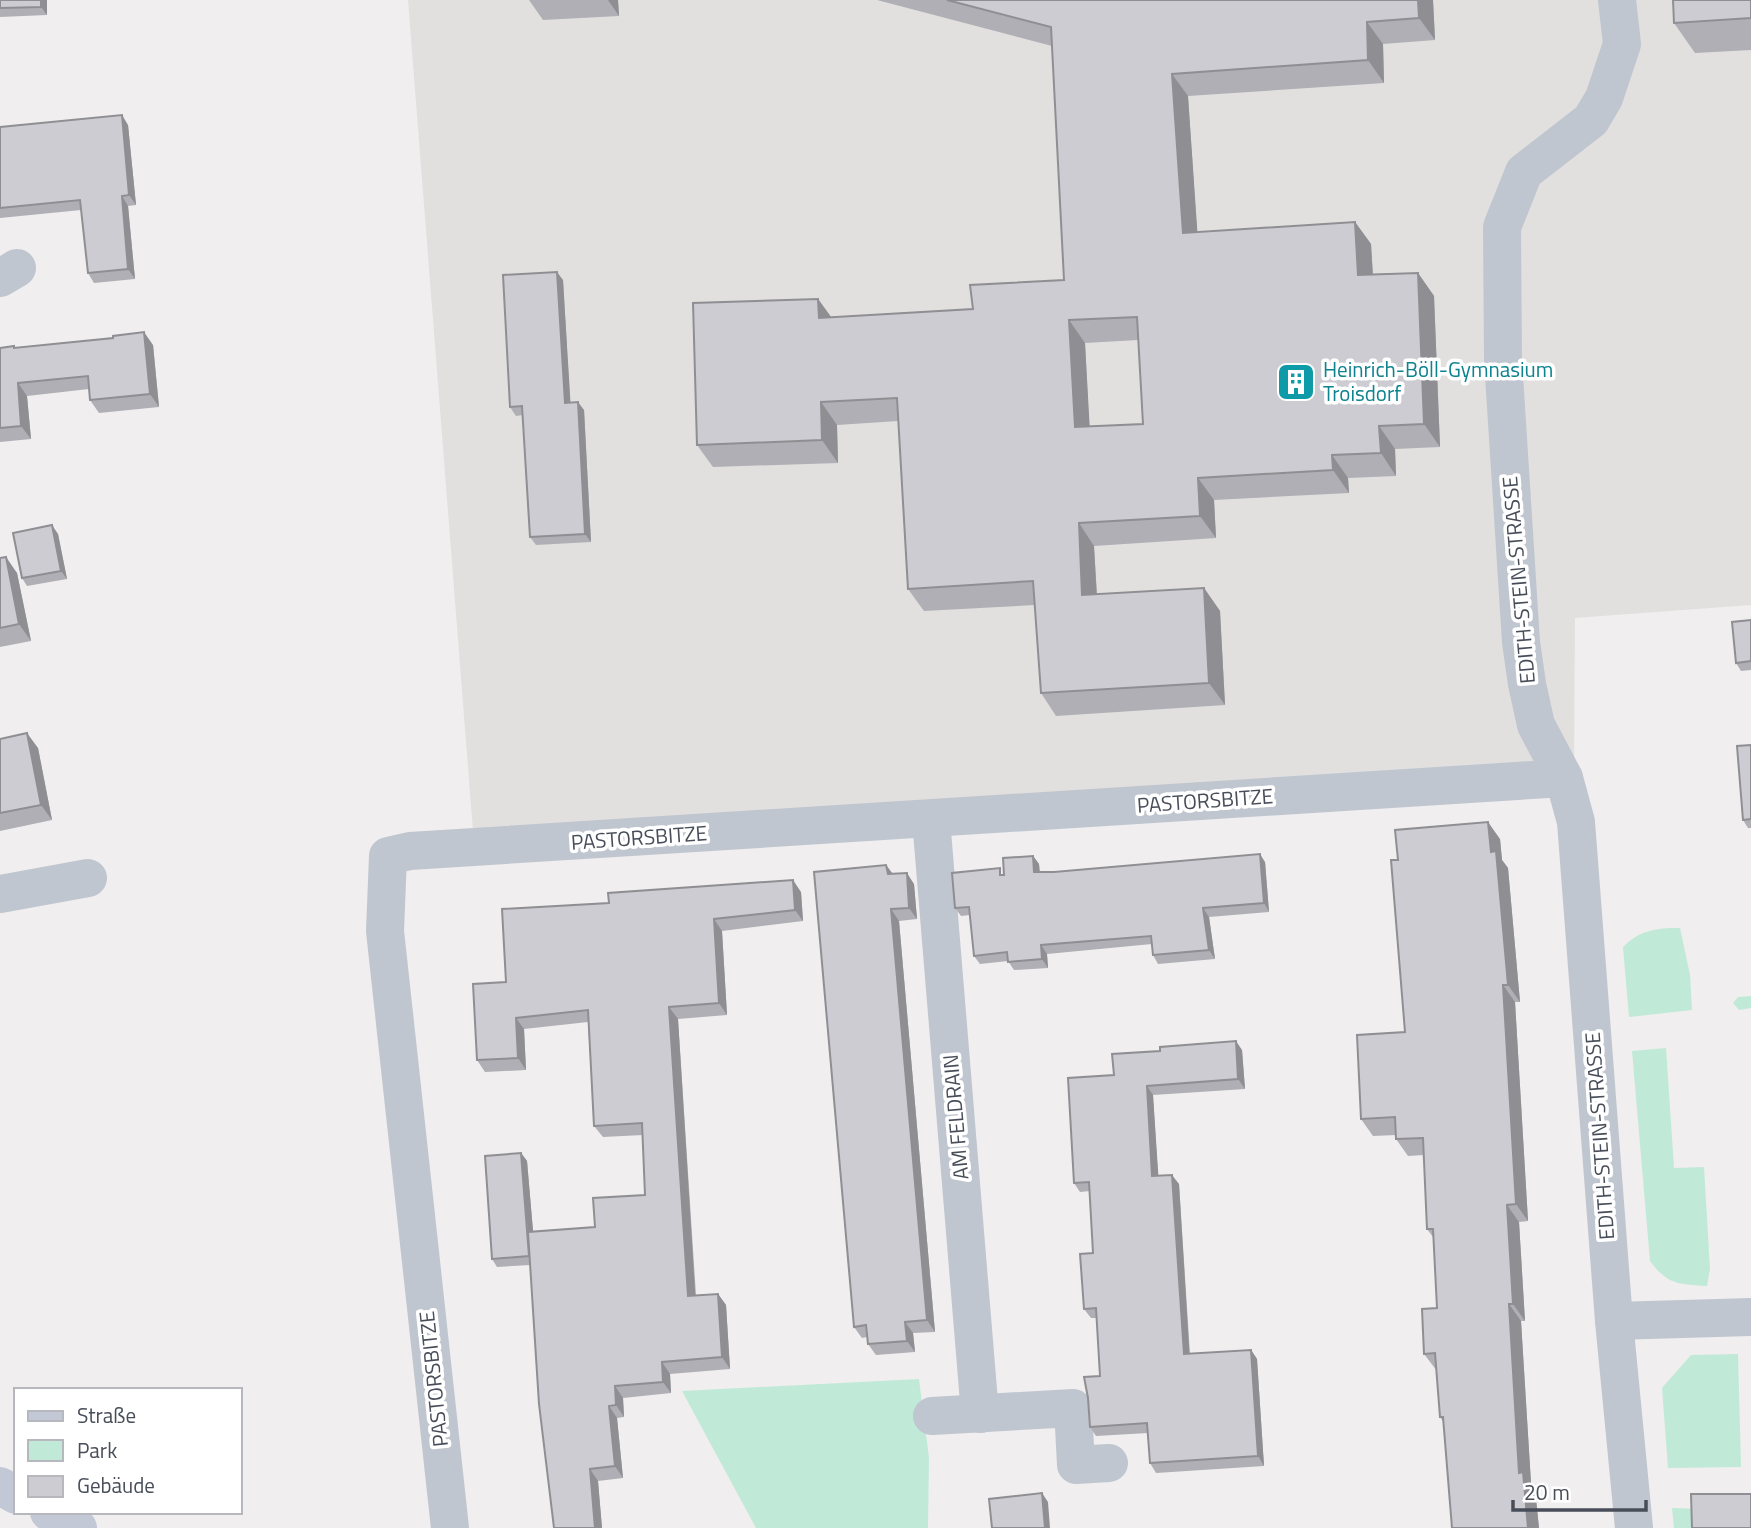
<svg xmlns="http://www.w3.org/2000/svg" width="1751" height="1528" font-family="'Titillium Web',sans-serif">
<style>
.education{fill:#e1e0df}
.green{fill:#c0ead7}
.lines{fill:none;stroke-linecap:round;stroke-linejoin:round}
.street{stroke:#c0c6cf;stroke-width:38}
.secondary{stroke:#c2c8d5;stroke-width:38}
.wall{fill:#afafb5;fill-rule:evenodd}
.shaded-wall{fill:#8f8f93}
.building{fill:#ccccd2;stroke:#8f8f93;stroke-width:2;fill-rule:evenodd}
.labels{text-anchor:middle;stroke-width:7;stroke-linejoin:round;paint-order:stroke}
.culture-label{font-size:21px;fill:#0d838f;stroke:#fff;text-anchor:start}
.street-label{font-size:21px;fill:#484e59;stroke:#fff}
</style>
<rect width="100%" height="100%" fill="#f0eeee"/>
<path class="education" d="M408 0H1751V605L1575 618 1574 771 473 831Z"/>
<g class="green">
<path d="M1680 928 1690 975 1692 1010 1629 1017 1623 947C1640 930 1656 928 1680 928Z"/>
<path d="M1751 996V1008L1739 1010 1733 1003 1738 997Z"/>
<path d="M1666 1048 1674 1168 1704 1167 1710 1269 1707 1286C1678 1284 1668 1285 1650 1261L1632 1051Z"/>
<path d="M1738 1354 1741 1467 1668 1468 1662 1388 1691 1355Z"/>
<path d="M919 1379 929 1458 928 1528H756L682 1391Z"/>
<path d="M1672 1508 1701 1509 1702 1528H1674Z"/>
</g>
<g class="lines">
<g class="street">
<path d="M1617 0 1622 44 1604 98 1591 120 1524 172 1502 227 1503 360 1521 642 1527 684 1536 725 1564 778 1576 822 1614 1321 1634 1528"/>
<path d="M0 278 17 268"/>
<path d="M931 819 980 1414"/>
<path d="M0 894 88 878"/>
<path d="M1614 1321 1751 1317"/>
<path d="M932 1416 1073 1408 1076 1465 1109 1463"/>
<path d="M450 1528 385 931 388 856 410 851 1564 778"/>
</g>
<g class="secondary">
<path d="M0 1486 16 1495"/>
<path d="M49 1512 78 1528"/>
</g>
</g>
<g class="wall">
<path d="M0 0H47V15L0 17Z"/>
<path d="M529 0H618L619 16 543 20Z"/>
<path d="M877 0H1433L1435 40 1383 44 1384 83 1188 96 1197 232 1355 222 1371 244 1373 274 1418 273 1434 296 1440 447 1395 449 1396 476 1348 478 1349 493 1214 500 1216 538 1094 546 1097 595 1204 588 1220 611 1225 705 1056 716 1041 693 1035 605 924 611 908 589 898 421 837 425 838 463 713 467 697 445 818 299 831 317 973 309 1064 280 1052 46ZM1138 340 1143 424 1089 426 1085 343Z"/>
<path d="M1751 0V50L1695 53 1674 23Z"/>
<path d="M128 125 136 205 128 206 135 279 94 283 88 273 81 210 0 218V127Z"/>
<path d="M563 280 570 402 584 410 591 542 536 545 530 537 523 415 516 416 510 407Z"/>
<path d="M153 345 159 407 99 413 90 400 89 389 27 396 31 439 0 442V348L14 346 15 348Z"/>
<path d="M58 534 67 579 27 586 22 578Z"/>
<path d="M0 558 17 573 31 641 0 647Z"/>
<path d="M1751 620V670L1741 671 1736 663Z"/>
<path d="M0 739 38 748 52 820 0 831Z"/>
<path d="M1751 745V828H1748L1743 820Z"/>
<path d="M1500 839 1502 860 1508 868 1520 1002H1515L1528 1221 1519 1222 1525 1321H1521L1531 1483 1535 1489 1539 1528H1452L1444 1423 1440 1417 1437 1371 1424 1354 1437 1308 1433 1237 1427 1229 1424 1155 1408 1156 1396 1139V1135L1373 1136 1361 1119 1405 1032 1398 860Z"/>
<path d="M1033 856 1039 864 1040 872 1265 862 1269 912 1209 917 1215 959 1158 964 1153 955 1152 944 1047 954 1048 968 1014 970 1008 961 980 964 974 956 970 915 961 916 955 908 1004 874Z"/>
<path d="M886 865 893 874 914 884 917 919 899 921 935 1332 913 1333 915 1352 876 1355 868 1344 867 1337 862 1338 854 1327Z"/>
<path d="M801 892 803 921 722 931 727 1015 678 1019 696 1295 718 1294 726 1305 730 1369 670 1374 671 1393 623 1398 624 1417 617 1418 623 1478 598 1481 602 1528H554L530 1265 497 1267 492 1259 521 1153 527 1161 533 1232 595 1227 645 1195 643 1135 603 1137 594 1126 588 1022 524 1029 526 1070 485 1072 477 1060 506 982Z"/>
<path d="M1242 1050 1245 1089 1153 1095 1158 1176 1179 1184 1190 1354 1251 1350 1257 1359 1264 1466 1156 1473 1150 1463 1148 1433 1096 1436 1090 1427 1100 1376 1097 1318H1091L1084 1309 1093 1253 1090 1191 1080 1192 1074 1183 1114 1075Z"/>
</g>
<g class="shaded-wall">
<path d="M41 0H47V15L41 7Z"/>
<path d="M608 0H618L619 16Z"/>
<path d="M1418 0H1433L1435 40 1419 18Z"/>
<path d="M1367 22 1383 44 1384 83 1368 60Z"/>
<path d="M1172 74 1188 96 1199 255 1183 233Z"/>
<path d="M122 115 128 125 136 205 129 195Z"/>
<path d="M122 196 128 206 135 279 128 269Z"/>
<path d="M1355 222 1371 244 1374 297 1358 275Z"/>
<path d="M557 272 563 280 571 411 565 403Z"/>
<path d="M1418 273 1434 296 1440 447 1424 424Z"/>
<path d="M818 299 834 321 819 318Z"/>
<path d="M1069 320 1085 343 1091 450 1075 427Z"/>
<path d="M144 332 153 345 159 407 150 394Z"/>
<path d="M18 383 27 396 31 439 21 426Z"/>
<path d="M578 402 584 410 591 542 585 534Z"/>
<path d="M821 402 837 425 838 463 822 440Z"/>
<path d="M1379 426 1395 449 1396 476 1381 453Z"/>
<path d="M1332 455 1348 478 1349 493 1333 470Z"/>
<path d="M1198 478 1214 500 1216 538 1200 516Z"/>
<path d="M1079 523 1094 546 1098 618 1082 595Z"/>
<path d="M52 525 58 534 67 579 61 571Z"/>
<path d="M6 557 17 573 31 641 19 624Z"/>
<path d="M1204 588 1220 611 1225 705 1209 683Z"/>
<path d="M27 733 38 748 52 820 41 805Z"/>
<path d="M1488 822 1500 839 1502 860 1508 868 1520 1002 1508 985 1491 852Z"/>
<path d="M1260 854 1265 862 1269 912 1264 903Z"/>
<path d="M1033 856 1039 864 1040 880 1034 872Z"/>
<path d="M886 865 894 876 888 874Z"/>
<path d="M907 873 914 884 917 919 909 908Z"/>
<path d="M793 880 801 892 803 921 795 910Z"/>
<path d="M1203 908 1209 917 1215 959 1209 950Z"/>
<path d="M891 909 899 921 935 1332 927 1320Z"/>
<path d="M714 919 722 931 727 1015 719 1003Z"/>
<path d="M1041 945 1047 954 1048 968 1042 959Z"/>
<path d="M1503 985 1515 1002 1528 1221 1516 1204Z"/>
<path d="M669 1007 678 1019 696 1307 688 1296Z"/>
<path d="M516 1018 524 1029 526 1070 518 1058Z"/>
<path d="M1236 1041 1242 1050 1245 1089 1238 1079Z"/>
<path d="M1147 1086 1153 1095 1159 1185 1152 1176Z"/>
<path d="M521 1153 527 1161 536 1265 530 1256Z"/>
<path d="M1172 1175 1179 1184 1190 1363 1184 1354Z"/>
<path d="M1507 1205 1519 1222 1525 1321 1513 1304Z"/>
<path d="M718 1294 726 1305 730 1369 722 1357Z"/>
<path d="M1509 1304 1521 1321 1531 1483 1535 1489 1539 1528H1528L1519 1473Z"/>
<path d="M905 1322 913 1333 915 1352 907 1341Z"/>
<path d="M1251 1350 1257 1359 1264 1466 1258 1456Z"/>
<path d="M662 1362 670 1374 671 1393 663 1382Z"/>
<path d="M615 1386 623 1398 624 1417 616 1405Z"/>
<path d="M609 1406 617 1418 623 1478 615 1466Z"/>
<path d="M590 1469 598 1481 602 1528H595Z"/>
<path d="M1042 1493 1048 1502 1050 1528H1045Z"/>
</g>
<g class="building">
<path d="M0 0H41V7L0 8Z"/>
<path d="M947 0H1418L1419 18 1367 22 1368 60 1172 74 1183 233 1355 222 1358 275 1418 273 1424 424 1379 426 1381 453 1332 455 1333 470 1198 478 1200 516 1079 523 1082 595 1204 588 1209 683 1041 693 1033 581 908 589 897 398 821 402 822 440 697 445 693 303 818 299 819 318 973 309 970 285 1064 280 1051 27ZM1137 317 1143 424 1075 427 1069 320Z"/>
<path d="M1673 0H1751V18L1674 23Z"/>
<path d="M122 115 129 195 122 196 128 269 88 273 80 200 0 208V127Z"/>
<path d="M557 272 565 403 578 402 585 534 530 537 522 406 510 407 503 275Z"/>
<path d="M144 332 150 394 90 400 88 376 18 383 21 426 0 428V348L14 346V348L113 338V336Z"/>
<path d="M52 525 61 571 22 578 13 533Z"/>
<path d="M6 557 19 624 0 628V558Z"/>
<path d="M1751 620V661L1736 663 1732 622Z"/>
<path d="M27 733 41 805 0 813V739Z"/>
<path d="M1751 745V819L1743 820 1737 746Z"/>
<path d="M1488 822 1491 852 1496 851 1508 985H1503L1516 1204 1507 1205 1513 1304H1509L1519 1473 1523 1472 1528 1528H1452L1443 1417H1440L1435 1353 1424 1354 1422 1309 1437 1308 1433 1229H1427L1423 1138 1396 1139 1395 1117 1361 1119 1357 1035 1405 1032 1391 860H1398L1395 830Z"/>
<path d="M1260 854 1264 903 1203 908 1209 950 1153 955 1151 936 1041 945 1042 959 1008 962 1007 952 974 956 969 907 955 908 952 873 1000 868V875H1004L1003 858 1033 856 1034 872H1054Z"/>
<path d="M886 865 888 874 907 873 909 908 891 909 927 1320 905 1322 907 1341 868 1344 866 1325 854 1327 814 872Z"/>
<path d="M793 880 795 910 714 919 719 1003 669 1007 688 1296 718 1294 722 1357 662 1362 663 1382 615 1386 616 1405 609 1406 615 1466 590 1469 595 1528H554L539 1404 528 1232 595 1227 593 1198 645 1195 642 1123 594 1126 588 1010 516 1018 518 1058 477 1060 473 984 506 982 502 909 609 903 608 893Z"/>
<path d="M1236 1041 1238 1079 1147 1086 1152 1176 1172 1175 1184 1354 1251 1350 1258 1456 1150 1463 1147 1423 1090 1427 1088 1398 1084 1377 1100 1376 1096 1308 1084 1309 1080 1254 1093 1253 1089 1182 1074 1183 1068 1078 1114 1075 1112 1054 1160 1051V1047Z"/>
<path d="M521 1153 529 1256 492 1259 485 1156Z"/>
<path d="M1042 1493 1045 1528H992L989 1499Z"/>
<path d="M1691 1494H1751V1528H1692Z"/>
</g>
<defs>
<symbol id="building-square" viewBox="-11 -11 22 22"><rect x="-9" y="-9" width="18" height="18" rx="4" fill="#0f9aa8" stroke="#fff"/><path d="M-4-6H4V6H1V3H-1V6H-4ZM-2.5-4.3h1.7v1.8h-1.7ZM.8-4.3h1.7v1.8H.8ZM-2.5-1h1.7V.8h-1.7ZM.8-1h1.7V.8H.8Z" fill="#fff"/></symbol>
</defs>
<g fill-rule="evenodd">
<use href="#building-square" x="1274" y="360" width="44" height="44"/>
</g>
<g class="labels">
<g class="culture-label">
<text x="1323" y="377">Heinrich-Böll-Gymnasium<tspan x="1323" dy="24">Troisdorf</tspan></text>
</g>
<g class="street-label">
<text transform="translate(1519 580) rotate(-95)" y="7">EDITH-STEIN-STRASSE</text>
<text transform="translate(1205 801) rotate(-4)" y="7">PASTORSBITZE</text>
<text transform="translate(639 838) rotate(-4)" y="7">PASTORSBITZE</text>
<text transform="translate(956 1117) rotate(-95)" y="7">AM FELDRAIN</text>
<text transform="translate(1600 1136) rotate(-94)" y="7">EDITH-STEIN-STRASSE</text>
<text transform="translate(434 1379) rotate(-96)" y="7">PASTORSBITZE</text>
</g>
</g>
<rect x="14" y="1388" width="228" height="126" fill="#ffffff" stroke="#b6b8bd" stroke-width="2"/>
<rect x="28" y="1411" width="35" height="10" fill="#c2c8d5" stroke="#b6b8bd" stroke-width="2"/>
<text x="77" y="1423" font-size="21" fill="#484e59">Straße</text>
<rect x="28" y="1440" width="35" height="21" fill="#c0ead7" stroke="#b6b8bd" stroke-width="2"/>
<text x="77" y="1458" font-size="21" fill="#484e59">Park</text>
<rect x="28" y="1476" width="35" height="21" fill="#ccccd2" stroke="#b6b8bd" stroke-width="2"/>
<text x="77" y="1493" font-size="21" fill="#484e59">Gebäude</text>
<path d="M1513 1500v10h133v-10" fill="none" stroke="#484e59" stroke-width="3.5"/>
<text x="1524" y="1500" font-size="21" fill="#484e59" stroke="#ffffff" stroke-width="5" paint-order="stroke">20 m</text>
</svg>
